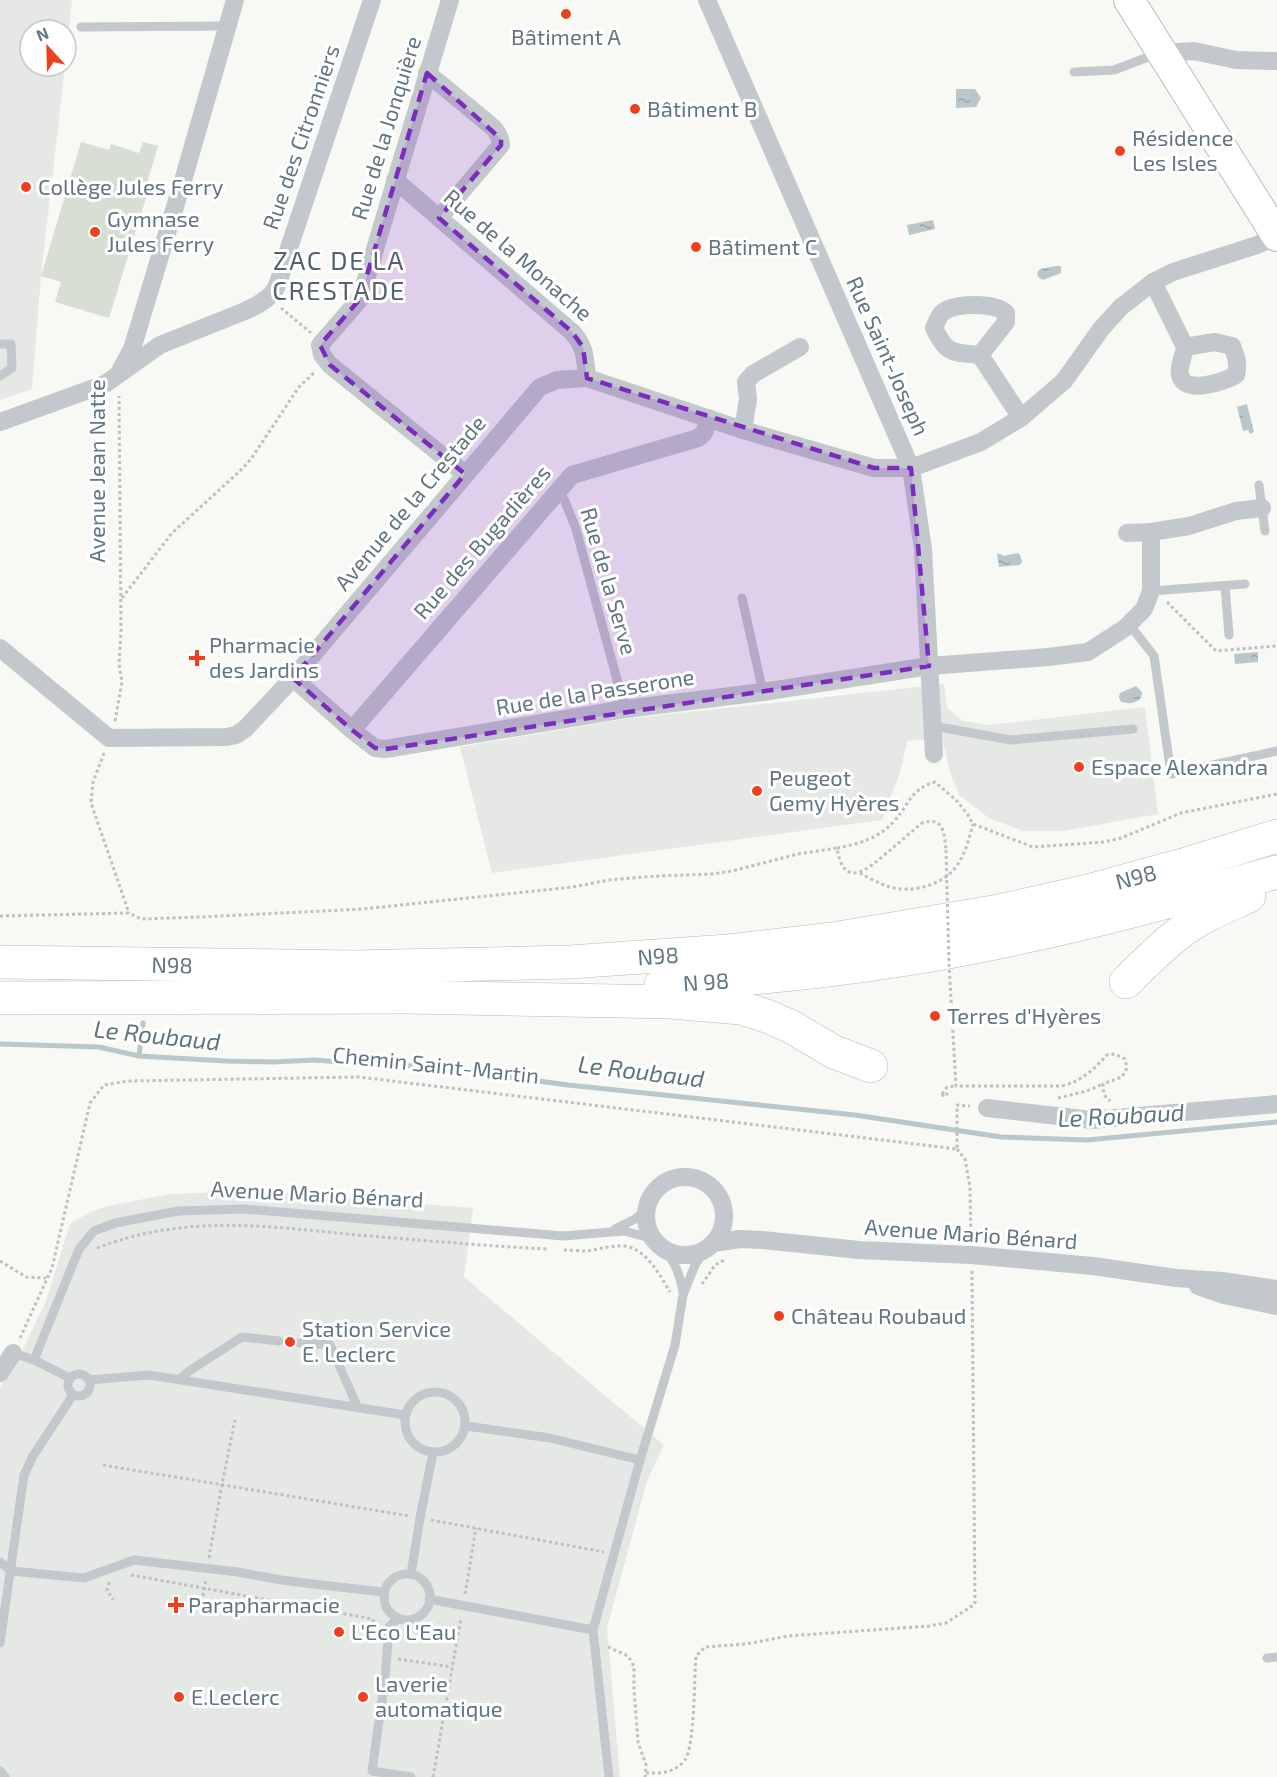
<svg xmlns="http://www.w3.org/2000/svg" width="1277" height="1777" font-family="'Exo 2',sans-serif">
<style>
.built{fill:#e6e8e6}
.green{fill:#d8ded4}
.water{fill:url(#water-ripples)}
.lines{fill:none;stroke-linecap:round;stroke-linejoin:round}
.stream{stroke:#b9c7ca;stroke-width:5}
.primary-casing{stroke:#b6bbbf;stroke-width:32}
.highway-casing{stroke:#b5babd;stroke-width:34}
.path{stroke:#bcc0c2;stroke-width:3;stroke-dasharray:3 3;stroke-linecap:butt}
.lane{stroke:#c2c8cb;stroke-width:9}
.street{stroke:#c2c8cb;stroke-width:18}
.primary{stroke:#fff;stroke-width:30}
.highway{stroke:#fff;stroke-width:33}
.path-bridge{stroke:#bcc0c2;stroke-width:3;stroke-dasharray:3 3;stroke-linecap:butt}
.marked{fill:#7b2cbf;fill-opacity:0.2;stroke:#7b2cbf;stroke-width:4.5;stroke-dasharray:12 8;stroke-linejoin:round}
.poi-dot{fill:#ef3f1e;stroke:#fff;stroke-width:2}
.labels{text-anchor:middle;stroke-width:6;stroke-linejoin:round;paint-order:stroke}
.poi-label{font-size:22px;fill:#617682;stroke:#fff;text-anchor:start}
.street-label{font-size:22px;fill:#617682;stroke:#fff}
.water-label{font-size:24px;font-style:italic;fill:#5c767c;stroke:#fff}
.quarter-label{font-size:26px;letter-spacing:1.5px;fill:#53636d;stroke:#fff}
</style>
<defs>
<pattern id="water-ripples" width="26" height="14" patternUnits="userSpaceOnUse" patternTransform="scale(1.5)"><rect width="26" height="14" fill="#b9c7ca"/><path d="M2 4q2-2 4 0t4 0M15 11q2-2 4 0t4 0" fill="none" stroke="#9aa6a9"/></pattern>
</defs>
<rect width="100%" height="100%" fill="#f8f8f5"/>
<g class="built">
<path d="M0 0H72L66 57V30H30V66H65L41 276 32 389 0 400Z"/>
<path d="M944 684 947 708 963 721 989 725 1145 707 1158 814 1063 831H1023L989 818 960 796 951 776 942 738 907 741 900 773 882 820 492 873 460 747 624 719Z"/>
<path d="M255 1191 473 1208 464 1277 664 1445 647 1481 607 1628 620 1777H0V1387L15 1366 46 1301 70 1224 90 1212 108 1206 170 1194Z"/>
</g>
<path class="green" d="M81 142 109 150 111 144 139 153 143 142 158 146 146 187 149 188 109 318 55 302 61 282 41 276Z"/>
<g class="water">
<path d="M956 89H975L981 98 976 107 956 108Z"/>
<path d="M933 220 935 229 909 235 907 225Z"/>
<path d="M1056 266H1061V273L1043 280 1038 277 1037 273 1040 269Z"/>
<path d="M1247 404 1254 432 1250 434 1248 430 1243 431 1237 407Z"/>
<path d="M1018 553 1020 555 1022 562 1020 565 999 567 997 554H1001L1003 556Z"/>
<path d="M1258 652V662L1235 664 1234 654Z"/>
<path d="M1136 686 1142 692 1141 698C1135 704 1128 704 1121 702L1119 697 1120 693Z"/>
</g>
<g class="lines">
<g class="stream">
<path d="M0 1044 99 1047 139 1056 226 1061 273 1062 315 1060 379 1065 428 1066 568 1085 855 1115 1001 1137 1087 1140 1277 1122"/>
<path d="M139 1056 143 1023"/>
</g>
<defs>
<path id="primary" d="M1129 0 1277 236"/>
<g id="highway">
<path d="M0 962 354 967 570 962 728 951 833 939 999 911 1092 890 1183 865 1277 836"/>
<path d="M1126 982C1143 965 1160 948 1178 934 1199 917 1225 907 1249 896"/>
<path d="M661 985C776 978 891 965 1004 941 1096 922 1186 897 1277 872"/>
<path d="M0 998 408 997 671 1002 741 1008 764 1015 790 1026 834 1052 871 1066"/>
</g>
</defs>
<use href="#primary" class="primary-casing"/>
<use href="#highway" class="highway-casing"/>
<g class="path">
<path d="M281 308 311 333"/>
<path d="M122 598 172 533 239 472 251 459 299 387 315 372"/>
<path d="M1167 602 1216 651 1277 646"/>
<path d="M115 721 122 682 119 664 121 630 119 396"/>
<path d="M104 753 93 782 91 803 129 913"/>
<path d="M837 848C859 844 880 838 895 820 909 804 912 788 935 782L957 801 968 815 973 824 1033 847 1104 842 1121 838 1181 813 1277 794"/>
<path d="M860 873C869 878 880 884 890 887 911 893 941 886 955 868 965 856 969 838 973 824"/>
<path d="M0 916 129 913 141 919 200 917 363 909 573 887 609 880 658 876 712 874 732 871 798 854 837 848C844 891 868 869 889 851 900 842 911 832 922 823 944 816 944 833 946 850"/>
<path d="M972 1086H1062C1082 1081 1094 1069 1107 1055L1115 1054 1125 1059 1127 1068 1122 1077 1103 1084 1104 1095 1110 1101"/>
<path d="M942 1094 947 1087 956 1086"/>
<path d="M942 1094 944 1097 950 1091"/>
<path d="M1058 1098 1087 1091 1103 1084"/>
<path d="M957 1149 965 1159 970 1187 971 1240"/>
<path d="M97 1248C185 1214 266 1226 357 1235 421 1240 484 1246 548 1249"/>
<path d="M564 1250C571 1250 580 1251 587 1251 600 1249 612 1245 625 1246 646 1249 660 1275 670 1292"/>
<path d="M0 1261 26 1277 46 1278"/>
<path d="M702 1284 715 1265 726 1259"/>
<path d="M20 1338 52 1268 90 1103 104 1085 128 1081 359 1077 957 1149V1105L970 1106"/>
<path d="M103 1465 409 1516"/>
<path d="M431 1520 604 1552"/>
<path d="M209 1558 222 1484 235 1420"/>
<path d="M131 1575 373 1619 374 1643"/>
<path d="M109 1582 107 1590 113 1600"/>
<path d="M465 1594 476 1528"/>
<path d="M203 1596 206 1580"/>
<path d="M608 1647 628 1656 634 1666V1689L638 1742 646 1765 645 1777"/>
<path d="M398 1659 452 1667"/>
<path d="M646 1773C655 1773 665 1774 674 1769 677 1768 683 1763 685 1760 695 1745 694 1678 696 1656L705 1647 746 1644 788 1636 929 1626 946 1623 975 1604 972 1271"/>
<path d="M433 1777 461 1618"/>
</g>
<g class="lane">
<path d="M81 27 228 26"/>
<path d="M1074 72 1114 70 1156 54"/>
<path d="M0 344H11L12 368 0 376"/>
<path d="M1259 485 1265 531"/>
<path d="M564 499 576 529 625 709"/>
<path d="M1225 586 1229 635"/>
<path d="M1151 591 1245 584"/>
<path d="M742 598 763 692"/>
<path d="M1129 624 1154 656 1171 774 1277 751"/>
<path d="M933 726 1011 740 1133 729"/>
<path d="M615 1229 635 1219 646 1210"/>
<path d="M663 1248C675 1262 680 1274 683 1292"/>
<path d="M299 1343 330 1345 358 1408"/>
<path d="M13 1353 34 1360 70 1378"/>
<path d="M34 1360 79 1249 94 1231 115 1223 178 1211 245 1209 563 1236 624 1231 654 1239"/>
<circle cx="79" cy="1385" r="11"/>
<path d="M89 1380 149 1375 405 1415"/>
<path d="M179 1380 189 1371 242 1337 279 1341"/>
<circle cx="435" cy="1422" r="30"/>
<path d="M466 1426 550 1438 640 1460"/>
<path d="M0 1562 11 1571 84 1578 134 1560 238 1572 281 1580 330 1586 384 1592"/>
<path d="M411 1574 420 1518 433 1453"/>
<circle cx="407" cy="1597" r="23"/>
<path d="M429 1599 593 1630"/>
<path d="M398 1618 389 1627 385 1679 372 1771 411 1777"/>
<path d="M0 1643 24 1475 33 1456 73 1395"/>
<path d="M1267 1658 1277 1657"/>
<path d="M0 1771 5 1777"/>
<path d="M609 1777 593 1630 640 1460 675 1345 683 1295 695 1265 706 1248"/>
</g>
<g class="street">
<path d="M450 0 360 299 320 345 322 355 330 365 465 474"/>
<path d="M707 0 911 468 923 549 934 754"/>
<path d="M1162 53 1194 51 1236 60 1277 61"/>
<path d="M427 73 489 124C496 130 500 135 501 145L439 218"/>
<path d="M395 180 572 332C586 347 585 359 587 378"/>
<path d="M1153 282 1185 347 1215 342 1232 346C1236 356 1239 364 1236 375 1224 382 1184 395 1180 375 1178 367 1184 355 1185 347"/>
<path d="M980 355C952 352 947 355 934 328 937 322 938 316 943 312 956 303 995 302 1006 313V322L980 355 1014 407 1022 417"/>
<path d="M121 369 132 349 184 177 235 0"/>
<path d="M0 422 105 384 160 345 245 311C275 297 277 291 285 260L372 0"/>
<path d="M743 430 748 399 746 382 753 374 800 347"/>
<path d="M1127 533 1151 532 1189 526 1236 511 1262 508"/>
<path d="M0 648 109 738 227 737 236 735 245 729 293 678 540 387 557 380 587 378 743 430 874 468H911L981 442 1022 417 1064 381 1101 329 1121 307 1153 282 1173 272 1257 245 1277 236"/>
<path d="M293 678 352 730 375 748 386 749 625 709 763 692 929 666 1048 657 1088 652 1125 628 1144 609 1151 591V532"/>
<path d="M352 730 572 475 698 438 704 433 709 418"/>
<path d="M987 1108 1092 1120 1277 1104"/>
<circle cx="685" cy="1216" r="39"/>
<path d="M713 1243 740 1239 762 1240 859 1250 971 1255 1093 1266 1176 1278 1222 1281 1277 1289"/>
<path d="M1198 1286 1224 1295 1277 1306"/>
<path d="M0 1373 13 1353"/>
</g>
<use href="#primary" class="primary"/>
<use href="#highway" class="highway"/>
<path class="path-bridge" d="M946 850 949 964 956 1086H972"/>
</g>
<path class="marked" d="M427 73 501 139V145L439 218 572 332 583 347 587 378 874 468H911L929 666 386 749 375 748 352 730 293 678 465 474 330 365 320 345 360 299Z"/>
<g class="poi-dot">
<circle cx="566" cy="14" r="6"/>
<circle cx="635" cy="109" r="6"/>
<circle cx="1120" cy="151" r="6"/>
<circle cx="26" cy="187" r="6"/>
<circle cx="95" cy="232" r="6"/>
<circle cx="696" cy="247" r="6"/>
<path d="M194 649h6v6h6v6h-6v6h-6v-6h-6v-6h6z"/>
<circle cx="1079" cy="767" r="6"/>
<circle cx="757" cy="791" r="6"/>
<circle cx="935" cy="1016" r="6"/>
<circle cx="779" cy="1316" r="6"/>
<circle cx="290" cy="1342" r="6"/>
<path d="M173 1596h6v6h6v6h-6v6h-6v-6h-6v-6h6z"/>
<circle cx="339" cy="1632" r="6"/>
<circle cx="179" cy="1697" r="6"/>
<circle cx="363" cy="1697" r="6"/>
</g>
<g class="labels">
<g class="poi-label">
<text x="566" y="45" text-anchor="middle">Bâtiment A</text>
<text x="647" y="117">Bâtiment B</text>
<text x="1132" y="146">Résidence<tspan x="1132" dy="25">Les Isles</tspan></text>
<text x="38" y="195">Collège Jules Ferry</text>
<text x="107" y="227">Gymnase<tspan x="107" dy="25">Jules Ferry</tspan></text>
<text x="708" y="255">Bâtiment C</text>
<text x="209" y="653">Pharmacie<tspan x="209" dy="25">des Jardins</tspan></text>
<text x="1091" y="775">Espace Alexandra</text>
<text x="769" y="786">Peugeot<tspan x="769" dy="25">Gemy Hyères</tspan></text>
<text x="947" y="1024">Terres d'Hyères</text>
<text x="791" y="1324">Château Roubaud</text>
<text x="302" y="1337">Station Service<tspan x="302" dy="25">E. Leclerc</tspan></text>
<text x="188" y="1613">Parapharmacie</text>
<text x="351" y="1640">L'Eco L'Eau</text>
<text x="375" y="1692">Laverie<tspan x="375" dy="25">automatique</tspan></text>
<text x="191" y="1705">E.Leclerc</text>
</g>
<g class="street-label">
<text transform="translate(386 128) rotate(-73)" y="8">Rue de la Jonquière</text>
<text transform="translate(301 137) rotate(-71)" y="8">Rue des Citronniers</text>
<text transform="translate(518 255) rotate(41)" y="8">Rue de la Monache</text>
<text transform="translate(888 356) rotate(66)" y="8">Rue Saint-Joseph</text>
<text transform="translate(97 471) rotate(-90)" y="8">Avenue Jean Natte</text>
<text transform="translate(410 503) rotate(-50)" y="8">Avenue de la Crestade</text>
<text transform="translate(482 542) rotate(-49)" y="8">Rue des Bugadières</text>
<text transform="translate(609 581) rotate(74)" y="8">Rue de la Serve</text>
<text transform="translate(595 692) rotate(-9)" y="8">Rue de la Passerone</text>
<text transform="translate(1136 877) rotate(-15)" y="8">N98</text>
<text transform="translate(658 956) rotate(-4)" y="8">N98</text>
<text transform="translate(172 965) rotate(1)" y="8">N98</text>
<text transform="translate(706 982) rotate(-4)" y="8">N 98</text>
<text transform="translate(436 1065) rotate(6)" y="8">Chemin Saint-Martin</text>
<text transform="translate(317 1194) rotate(3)" y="8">Avenue Mario Bénard</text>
<text transform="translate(971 1234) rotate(4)" y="8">Avenue Mario Bénard</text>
</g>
<g class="water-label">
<text transform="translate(157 1036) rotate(6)" y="8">Le Roubaud</text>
<text transform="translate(641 1072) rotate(7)" y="8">Le Roubaud</text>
<text transform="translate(1121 1116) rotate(-3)" y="8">Le Roubaud</text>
</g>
<g class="quarter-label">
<text x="339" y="270">ZAC DE LA<tspan x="339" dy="30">CRESTADE</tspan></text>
</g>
</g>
<g transform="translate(48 48) rotate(338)"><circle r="28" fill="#ffffff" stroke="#c0c8cd" stroke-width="1.5"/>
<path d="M0-4.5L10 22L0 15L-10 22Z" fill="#ef3f1e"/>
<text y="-9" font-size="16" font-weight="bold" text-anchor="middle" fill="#617682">N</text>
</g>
</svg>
